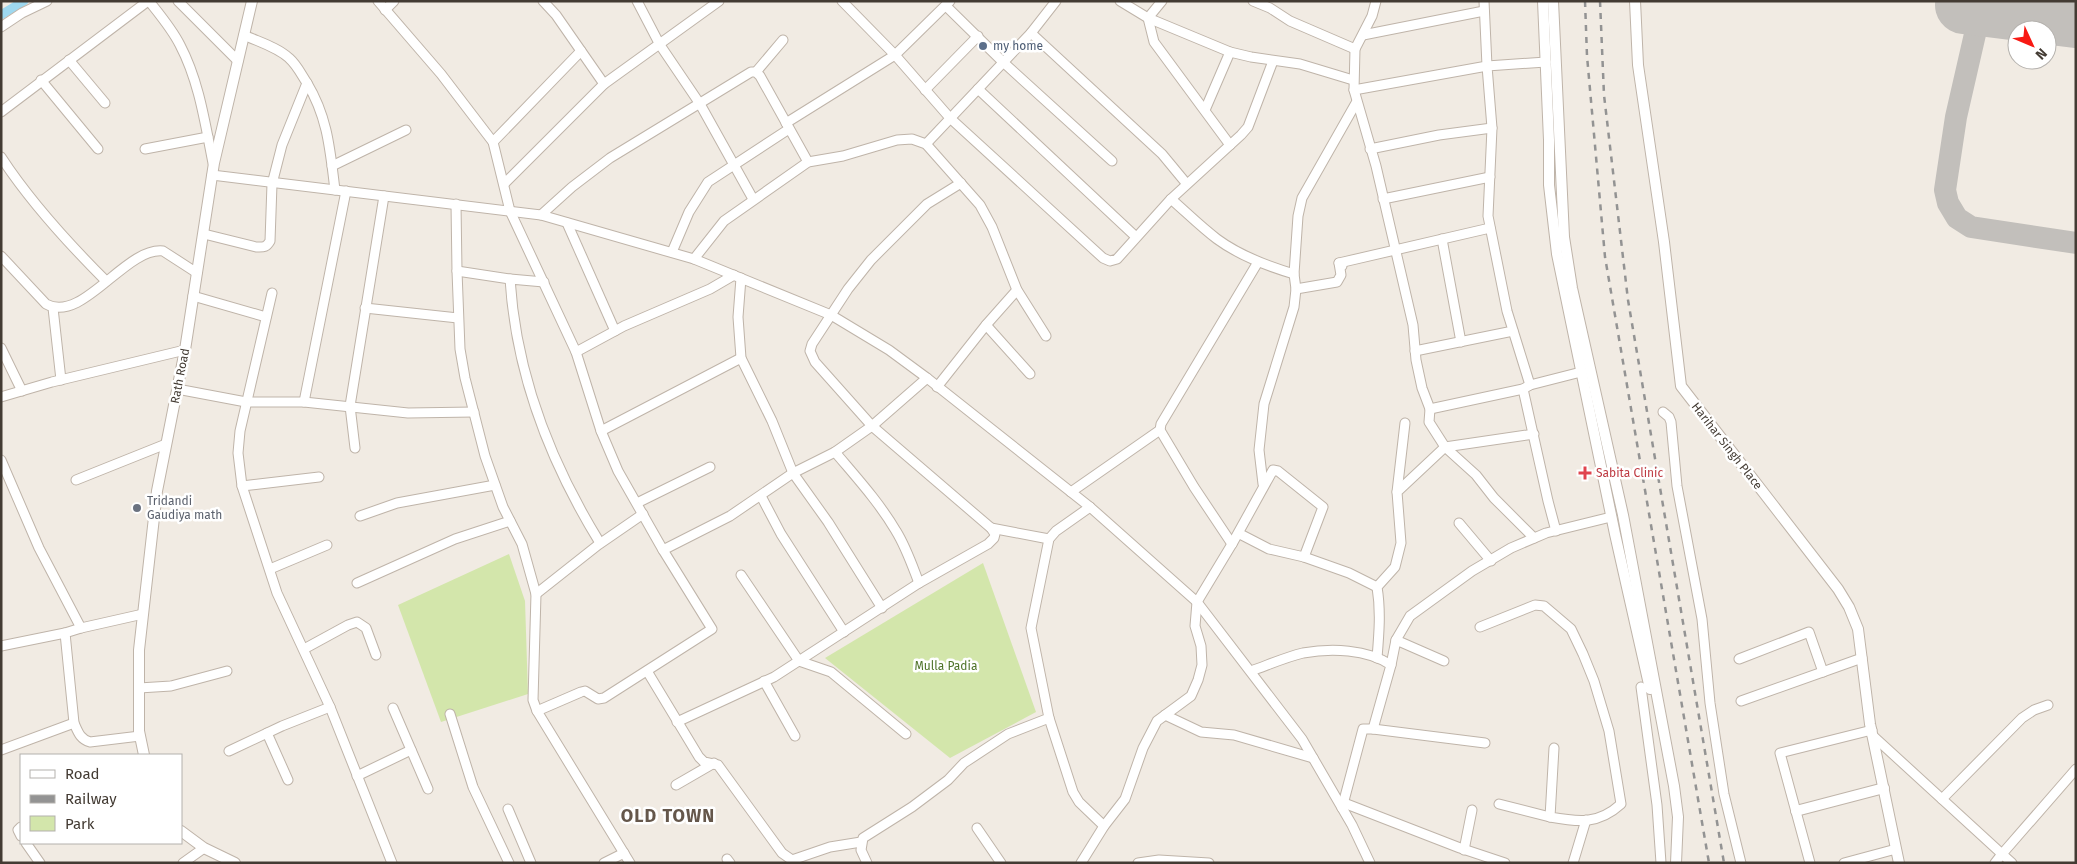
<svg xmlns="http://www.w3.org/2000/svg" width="2077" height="864" font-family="'Fira Sans',sans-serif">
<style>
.green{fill:#d3e6ab}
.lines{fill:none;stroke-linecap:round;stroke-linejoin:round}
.canal{stroke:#9ed8ef;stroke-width:9}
.taxiway{stroke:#c2bfbb;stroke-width:22}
.runway{stroke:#c2bfbb;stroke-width:58}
.minor-casing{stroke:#bfb4a9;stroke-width:11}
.tertiary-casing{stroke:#bfb4a9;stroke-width:12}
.minor{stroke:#fff;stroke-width:9}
.tertiary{stroke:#fff;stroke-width:10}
.rail{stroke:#939393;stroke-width:2.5;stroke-dasharray:6 6;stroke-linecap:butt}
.service-dot{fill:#5c6f8a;stroke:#fff;stroke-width:2}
.health-dot{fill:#e0444e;stroke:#fff;stroke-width:2}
.worship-dot{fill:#6b7280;stroke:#fff;stroke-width:2}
.labels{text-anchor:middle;stroke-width:5;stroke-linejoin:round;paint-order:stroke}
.service-label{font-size:12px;fill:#4e5e75;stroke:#fff;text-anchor:start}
.street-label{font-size:12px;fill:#433b33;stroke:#fff}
.health-label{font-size:12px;fill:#be3a42;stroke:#fff;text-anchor:start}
.worship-label{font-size:12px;fill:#5b616d;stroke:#fff;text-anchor:start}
.park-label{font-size:12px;fill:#4e7328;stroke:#fff}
.district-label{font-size:18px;font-weight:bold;letter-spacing:1px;fill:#65574b;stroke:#fff}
</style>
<rect width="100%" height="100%" fill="#f1ebe3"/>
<g class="green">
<path d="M509 554 525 601 528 694 441 722 398 605Z"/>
<path d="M983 563 1036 712 950 758 825 658Z"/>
</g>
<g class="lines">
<path class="canal" d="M1 15 24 1"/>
<g class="taxiway">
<path d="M1976 1C1998 35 2018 29 2052 16"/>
<path d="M1981 8 1956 117 1945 190 1948 203 1957 218 1971 227 2076 243"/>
</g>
<path class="runway" d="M1964 5 2076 19"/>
<defs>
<g id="minor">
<path d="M149 1C160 15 172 29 180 45 199 81 205 123 213 163"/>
<path d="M178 1 238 61"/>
<path d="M378 1 441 74 493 142 510 211 576 352 601 431 618 471 663 550 712 629 604 698 598 699 585 691 581 692 537 711"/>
<path d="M543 1 556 15 604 84"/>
<path d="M637 1 660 45 700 104 753 199"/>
<path d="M842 1 895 55 950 118 1103 258 1110 261 1117 259 1171 199 1241 135 1248 127 1273 61"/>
<path d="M1120 1 1148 18 1230 52 1251 57 1300 64 1353 80"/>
<path d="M1162 1 1148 18 1154 42 1230 145"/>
<path d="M1253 1 1270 8 1290 21 1355 49"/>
<path d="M1376 1 1372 16 1355 49 1354 90 1376 166 1413 325 1416 360 1422 388 1430 409 1429 422 1445 447 1476 475 1494 498 1534 538"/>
<path d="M946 6 1003 62 1112 161"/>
<path d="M385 10 394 1"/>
<path d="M1 27 22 13 47 1"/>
<path d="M1031 33 1162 154 1186 183"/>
<path d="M244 35C259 42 277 47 289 58 297 65 301 74 307 83 328 118 330 150 335 190"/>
<path d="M1363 35 1484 11"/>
<path d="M69 60 105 103"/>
<path d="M756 72 783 40"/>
<path d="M41 80 98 149"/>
<path d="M978 89 1135 236"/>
<path d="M925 90 978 36"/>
<path d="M1354 90 1487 66 1484 1"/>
<path d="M1205 110 1230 52"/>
<path d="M1 112 148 1"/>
<path d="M786 123 895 55 950 1"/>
<path d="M493 142 581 51"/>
<path d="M926 144 1031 33 1056 1"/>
<path d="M145 149 208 137"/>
<path d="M1370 149 1439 135 1492 128"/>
<path d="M1 157C31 203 68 243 106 281"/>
<path d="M332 166 406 130"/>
<path d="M212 175 541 215 694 259 831 315 889 350 927 378 1090 507 1197 602 1302 739 1352 825 1370 863"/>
<path d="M504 184 604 84 719 1"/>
<path d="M1171 199C1186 212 1201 227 1217 239 1240 256 1267 266 1294 274"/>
<path d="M1383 199 1490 177"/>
<path d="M456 204 457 271 460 349 465 378 485 456 503 507 522 544 536 594 533 700 537 711 630 863"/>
<path d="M541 215 572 187 610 158 751 72H756L760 76 808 162"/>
<path d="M567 223 615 331"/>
<path d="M204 234 256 247C263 247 266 248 270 241L272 184 282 145 307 83"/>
<path d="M1442 239 1461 342"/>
<path d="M672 252 689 212 708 182 789 129"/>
<path d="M1 256 46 304C83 324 125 247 163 251L197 273"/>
<path d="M694 259 724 221 808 162 843 156 897 140 912 139 926 144 980 205 992 227 1017 290 1046 336"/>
<path d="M1339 263 1490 228"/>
<path d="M457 271 510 279"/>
<path d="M741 278 738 317 741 358 772 421 793 473 828 522 882 608"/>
<path d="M544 282 510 279C516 375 550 462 600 543"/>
<path d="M1296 289 1337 282 1341 275 1339 263 1342 266"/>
<path d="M272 293 240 431 238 453 242 486 277 593 330 707 392 863"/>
<path d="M193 296 266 317"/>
<path d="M53 308 61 380"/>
<path d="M365 308 458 318"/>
<path d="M986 325 1030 374"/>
<path d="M1 348 22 391"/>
<path d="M1415 351 1513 331"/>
<path d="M576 352 624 326 710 289 734 275"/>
<path d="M1530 385 1507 311 1488 216 1492 128 1487 66 1546 62"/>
<path d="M937 387 986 325 1017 290"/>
<path d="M177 389 246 402H304L408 413 474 412"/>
<path d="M1523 389 1548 501 1556 531"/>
<path d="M1 397 52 382 185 350"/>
<path d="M304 402 346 191"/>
<path d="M1430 409 1523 389 1530 385 1581 372"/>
<path d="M1663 412 1669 417 1671 422 1677 486 1702 619 1710 703 1724 794 1741 863"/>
<path d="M601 431 741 358"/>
<path d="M355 448 350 406 384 196"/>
<path d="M835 452C856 477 879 502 896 531 906 547 912 565 919 583"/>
<path d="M1 460 39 548 81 628 65 633"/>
<path d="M76 480 166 444"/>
<path d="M1263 484 1259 450 1264 404 1294 307 1296 289 1294 274 1298 216 1302 198 1356 103"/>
<path d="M242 486 319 477"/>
<path d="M1071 492 1160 430"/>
<path d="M1397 492 1405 423"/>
<path d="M761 496 781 534 844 632"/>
<path d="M637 503 710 467"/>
<path d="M360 516 397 503 495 485"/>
<path d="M1459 523 1491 561"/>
<path d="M991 528 1049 539"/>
<path d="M1232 544 1194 487 1160 430 1161 424 1258 262"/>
<path d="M663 550 730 516 793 473 835 452 872 426 927 378"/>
<path d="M1304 557 1349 573 1377 587"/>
<path d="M270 569 327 545"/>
<path d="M741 575 799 661 831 672 906 734"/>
<path d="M357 583 455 539 510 521"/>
<path d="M536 594 598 545 643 514"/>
<path d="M1480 627 1535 605 1544 606 1571 629 1583 654 1594 681 1609 731 1621 804C1598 825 1578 822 1550 817L1554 748"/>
<path d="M81 628 143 614"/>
<path d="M1396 640 1410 616 1472 571 1511 548 1546 533 1611 517"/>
<path d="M1 646 65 633 74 723C78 732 80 739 90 742L140 736"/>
<path d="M304 649 348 625 357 622 366 628 376 655"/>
<path d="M1377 658C1379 634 1381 611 1377 587L1395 567 1401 543 1397 492 1445 447 1534 434"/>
<path d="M1739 659 1809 632 1823 672"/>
<path d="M1391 665 1396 640 1444 661"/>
<path d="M647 671 699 757 704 762 718 765 782 853 792 860 830 847 861 842"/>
<path d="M1251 671C1268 665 1286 657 1303 653 1331 648 1367 649 1391 665L1373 729"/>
<path d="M764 681 795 736"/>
<path d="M1641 687 1657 805 1661 863"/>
<path d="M139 688 171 686 227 671"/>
<path d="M1741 701 1862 658"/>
<path d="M393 708 428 789"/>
<path d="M450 714 473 787 509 863"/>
<path d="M1165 715 1201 732 1234 735 1313 758"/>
<path d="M1049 718 1073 792 1079 802 1104 826"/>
<path d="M677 722 774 677 919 583 988 544 994 538 995 534 991 528 872 426 815 362 810 351 812 344 848 289 871 260 927 204 961 183"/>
<path d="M267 733 288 780"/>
<path d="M1872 735 2002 854 1995 863"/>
<path d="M1 750 74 723"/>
<path d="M229 751 282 726 330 707"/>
<path d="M357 776 411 750"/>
<path d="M676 785 714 763"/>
<path d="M1942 799 2022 718 2034 710 2048 705"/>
<path d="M1344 803 1460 848 1505 863"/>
<path d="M1499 804 1550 817"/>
<path d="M1342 808 1363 729H1373L1485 743"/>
<path d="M508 809 531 863"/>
<path d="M21 827 18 830 21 836"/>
<path d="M977 828 1001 863"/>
<path d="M26 843 40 863"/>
<path d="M1464 850 1472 810"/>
<path d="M727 859 730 863"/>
<path d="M183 863 204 848"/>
<path d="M604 863 624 853"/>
<path d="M867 863 861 850 863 838 912 807 948 780 964 763 1008 734 1049 718 1031 628 1049 539 1056 531 1090 507"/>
<path d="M1081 863 1104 826 1125 799 1143 748 1157 721 1191 696 1198 680 1202 665 1201 646 1195 626 1197 602 1232 544 1273 470 1278 471 1323 507 1304 557 1269 549 1238 533"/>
<path d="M1138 863 1159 860 1209 863"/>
<path d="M1573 863 1586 820"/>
<path d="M1810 863 1780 753 1872 730"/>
<path d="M1844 863 1896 849"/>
<path d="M2012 863 2002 854 2076 769"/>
</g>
<g id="tertiary">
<path d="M1543 1 1549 140V185L1557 254 1615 534 1650 689"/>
<path d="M1553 1 1564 237 1572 288 1623 515 1674 786 1678 817 1676 863"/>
<path d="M1635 1 1638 65 1664 242 1681 386 1838 589 1849 607 1858 629 1870 724 1899 863"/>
<path d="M144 755 139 731V650L157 491 185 350 214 163 252 1"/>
<path d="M1796 811 1884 788"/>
<path d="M181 831 204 848 235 863"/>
</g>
</defs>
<use href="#minor" class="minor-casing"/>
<use href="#tertiary" class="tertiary-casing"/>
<use href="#minor" class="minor"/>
<use href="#tertiary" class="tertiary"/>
<g class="rail">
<path d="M1585 1 1587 56 1605 257 1709 863"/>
<path d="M1600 1 1604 95 1628 300 1724 863"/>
</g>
</g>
<circle class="service-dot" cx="983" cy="46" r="5"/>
<path class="health-dot" d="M1582.5 465.5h5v5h5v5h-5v5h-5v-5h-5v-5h5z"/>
<circle class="worship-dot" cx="137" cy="508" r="5"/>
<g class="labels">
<g class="service-label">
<text x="993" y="50">my home</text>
</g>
<g class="street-label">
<text transform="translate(180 376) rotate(-79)" y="4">Rath Road</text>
<text transform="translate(1727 446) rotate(52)" y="4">Harihar Singh Place</text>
</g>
<g class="health-label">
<text x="1596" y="477">Sabita Clinic</text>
</g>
<g class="worship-label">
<text x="147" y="505">Tridandi<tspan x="147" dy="14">Gaudiya math</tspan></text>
</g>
<g class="park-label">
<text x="946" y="670">Mulla Padia</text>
</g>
<g class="district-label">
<text x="668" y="822">OLD TOWN</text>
</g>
</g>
<rect width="2077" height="864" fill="none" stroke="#433b33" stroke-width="5"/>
<rect x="20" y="754" width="162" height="90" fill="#ffffff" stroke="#b4b1ad"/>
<rect x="30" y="770" width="25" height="8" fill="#ffffff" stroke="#b4b1ad"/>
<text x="65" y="779" font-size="15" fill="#433b33">Road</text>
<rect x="30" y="795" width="25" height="8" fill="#939393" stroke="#b4b1ad"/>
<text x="65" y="804" font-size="15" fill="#433b33">Railway</text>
<rect x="30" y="816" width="25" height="15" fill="#d3e6ab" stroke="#b4b1ad"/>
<text x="65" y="829" font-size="15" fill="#433b33">Park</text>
<g transform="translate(2032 45) rotate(134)"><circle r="24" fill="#ffffff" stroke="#b4b1ad"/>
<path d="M0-4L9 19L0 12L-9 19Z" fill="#f81913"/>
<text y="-8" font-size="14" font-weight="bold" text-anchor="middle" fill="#433b33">N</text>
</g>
</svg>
